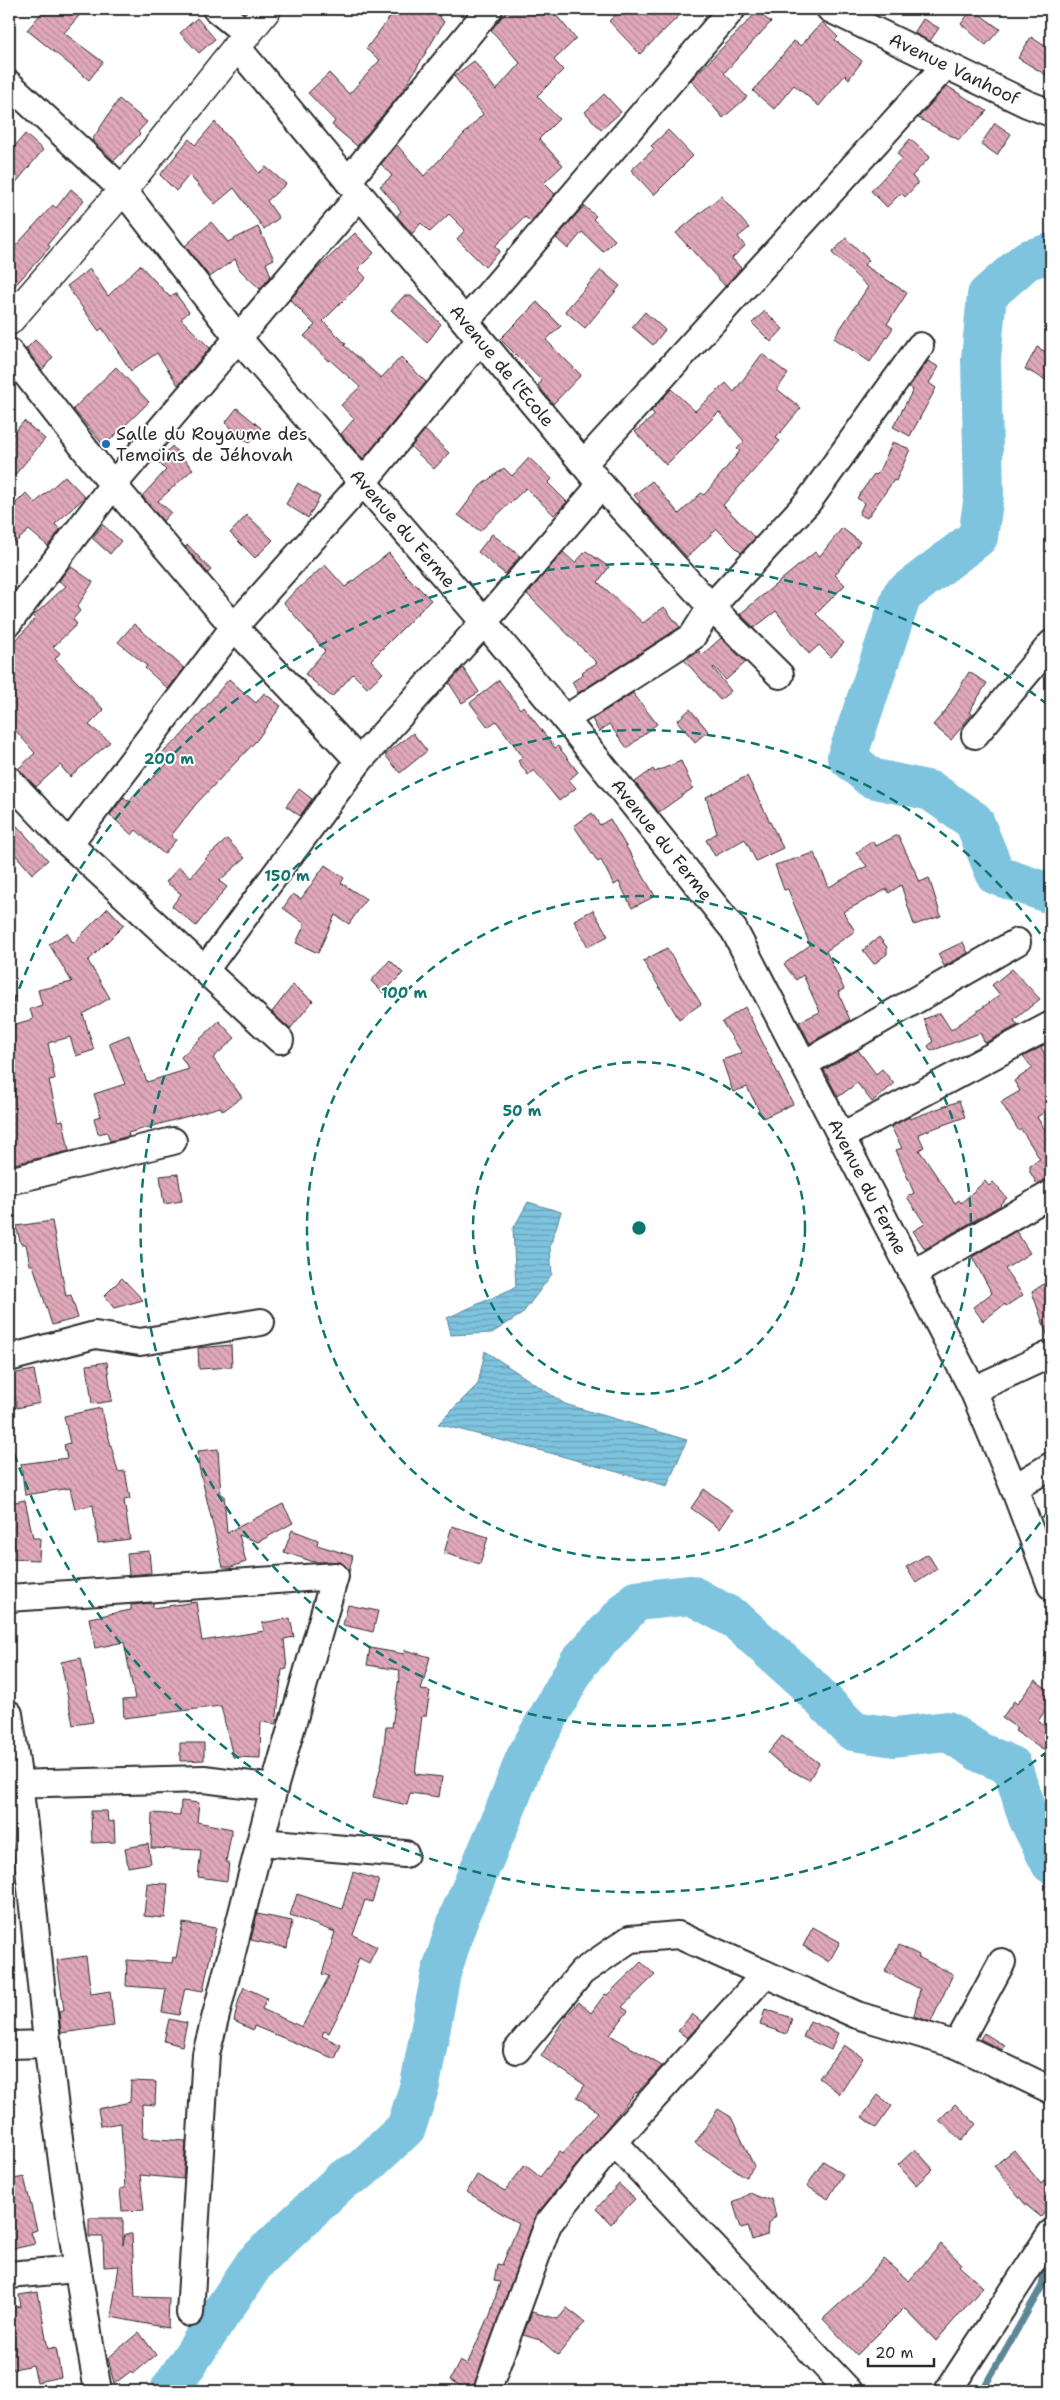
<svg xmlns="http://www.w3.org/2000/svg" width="1060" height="2400" font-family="'Shantell Sans',sans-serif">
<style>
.water{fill:url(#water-rules);stroke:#5d8797}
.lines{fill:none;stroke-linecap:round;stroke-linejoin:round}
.stream{stroke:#5d8797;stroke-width:7}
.river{stroke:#7ec4df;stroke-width:40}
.building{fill:url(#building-back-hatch);stroke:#2b2b2b}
.minor-casing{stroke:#2b2b2b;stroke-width:30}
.tertiary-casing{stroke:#2b2b2b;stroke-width:31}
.minor{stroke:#fff;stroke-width:26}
.tertiary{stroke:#fff;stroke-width:28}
.ring{fill:none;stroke:#0f766e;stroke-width:2.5;stroke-dasharray:9 6}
.poi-dot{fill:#1f6fb2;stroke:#fff;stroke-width:2}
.labels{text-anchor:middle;stroke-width:4;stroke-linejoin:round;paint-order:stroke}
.street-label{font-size:18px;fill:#2b2b2b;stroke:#fff}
.poi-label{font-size:18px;fill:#2b2b2b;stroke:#fff;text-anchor:start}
.centre{fill:#0f766e;stroke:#fff;stroke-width:2.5}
.ring-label{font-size:15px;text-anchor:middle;font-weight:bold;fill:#0f766e;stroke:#fff;stroke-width:4;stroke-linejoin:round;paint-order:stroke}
</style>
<defs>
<pattern id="water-rules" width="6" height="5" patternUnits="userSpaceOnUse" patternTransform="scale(1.25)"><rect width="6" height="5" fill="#7ec4df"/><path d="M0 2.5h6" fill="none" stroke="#679fb5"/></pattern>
<pattern id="building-back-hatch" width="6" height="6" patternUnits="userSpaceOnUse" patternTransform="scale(1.25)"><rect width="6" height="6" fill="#e1a9bb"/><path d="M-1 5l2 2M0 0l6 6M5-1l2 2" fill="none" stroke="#b78a98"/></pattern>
</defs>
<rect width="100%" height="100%" fill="#fff"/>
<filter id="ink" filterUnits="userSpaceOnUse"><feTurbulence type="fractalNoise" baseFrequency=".02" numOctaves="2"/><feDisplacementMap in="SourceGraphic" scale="10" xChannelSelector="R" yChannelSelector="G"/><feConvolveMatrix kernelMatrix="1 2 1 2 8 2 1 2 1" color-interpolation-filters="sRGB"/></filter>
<g filter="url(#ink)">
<g class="water">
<path d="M528 1202 561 1212 550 1247 552 1274 522 1314 492 1333 451 1335 447 1318 516 1287 513 1229Z"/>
<path d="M485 1351 565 1404 687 1440 667 1486 554 1454 438 1424 478 1384Z"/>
</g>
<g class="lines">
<path class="stream" d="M982 2391 1042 2286 1047 2258"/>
<g class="river">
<path d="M1051 253 1027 260 987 295 981 359 984 495 978 537 902 595 847 757 871 778 931 791 974 821 996 875 1051 894"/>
<path d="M169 2391 254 2264 342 2180 361 2170 406 2128 420 2085 441 1973 460 1914 502 1818 525 1759 579 1662 636 1601 691 1595 735 1619 805 1682 853 1731 894 1737 947 1731 981 1753 1012 1766 1028 1818 1051 1864"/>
</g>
</g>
<g class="building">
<path d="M45 9H85L64 33 103 62 89 80 27 30Z"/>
<path d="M396 9H434L444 22 404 89 357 146 332 125 335 121 308 93 329 73 349 94 380 60 366 49Z"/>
<path d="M509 9H551L576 39 554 60 563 70 537 96 559 119 539 139 563 165 544 183 555 194 534 218 530 221 525 217 495 246 500 251 485 267 457 239 465 230 449 214 430 232 421 223 412 234 397 216 401 211 380 186 392 176 381 164 397 145 424 176 483 114 454 76 474 61 496 90 520 63 491 30Z"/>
<path d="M622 9H686L640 54 609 21Z"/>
<path d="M972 9 1000 29 986 45 961 24Z"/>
<path d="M757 12 771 22 724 73 747 97 723 118 691 80Z"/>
<path d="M197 18 215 39 199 53 180 33Z"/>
<path d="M923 19 939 28 930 41 914 33Z"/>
<path d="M822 22 838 37 835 40 862 61 849 79 845 75 819 106 794 85 774 109 753 91 794 41 801 46Z"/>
<path d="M1031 37 1051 50V78L1018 58Z"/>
<path d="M947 86 987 111 959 140 918 118Z"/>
<path d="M604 94 621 112 601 130 585 112Z"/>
<path d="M119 99 147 122 138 132 140 134 114 161 92 140Z"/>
<path d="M215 122 259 173 266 167 286 184 267 201 279 218 264 229 234 188 215 204 189 175 176 191 160 175 189 139 195 145Z"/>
<path d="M995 123 1011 134 997 155 981 144Z"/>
<path d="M668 130 693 156 654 195 631 170 654 149 651 146Z"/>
<path d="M25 134 43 150 9 191V153Z"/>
<path d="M910 139 930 157 912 176 918 183 905 197 901 193 887 207 871 191 902 158 897 154Z"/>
<path d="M71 189 84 200 48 244 50 247 9 292V253L53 205 56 208Z"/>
<path d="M721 196 749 228 738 237 745 246 732 258 741 268 725 286 676 233Z"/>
<path d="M584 206 596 216 593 219 615 240 603 252 582 232 568 249 556 238Z"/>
<path d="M211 222 228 242 258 227 274 259 266 263 271 276 260 289 240 270 235 259 210 277 185 246Z"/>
<path d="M355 233 374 253 358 269 366 278 323 321 346 344 344 345 381 378 401 357 426 382 363 459 341 434 354 419 341 405 360 387 330 360 328 361 304 336 315 325 290 300 316 270Z"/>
<path d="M846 238 869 260 864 265 907 293 887 324 893 328 870 362 834 338 868 287 832 253Z"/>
<path d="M140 265 170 297 175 293 189 312 181 319 210 348 178 385 157 353 131 371 102 328 99 331 67 286 90 269 108 296Z"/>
<path d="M601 270 620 286 585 328 565 311Z"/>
<path d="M404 296H411L441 324 427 343 391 310Z"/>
<path d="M537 302 561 326 546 340 581 375 553 404 538 385 542 381 500 339Z"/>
<path d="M765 311 783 329 771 342 752 323Z"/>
<path d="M645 312 665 330 653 345 632 327Z"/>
<path d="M35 340 53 357 42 370 26 349Z"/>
<path d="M1037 347 1051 355V370L1046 380 1025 369Z"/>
<path d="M762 354 788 374 777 389 801 408 776 438 780 441 723 505 755 538 741 553 717 529 687 557 638 504 640 502 634 495 652 481 679 514 701 493 704 495 740 451 737 449 744 441 719 412 666 465 635 432 655 415 651 411 671 389 695 411 726 383 734 392Z"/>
<path d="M928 361 939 367 929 383 936 388 910 436 893 427 913 390 909 387Z"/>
<path d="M116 367 149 402 104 446 73 409Z"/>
<path d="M237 408 261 428 249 443 225 423Z"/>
<path d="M24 421 45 439 9 482V439Z"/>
<path d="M425 430 449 453 434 469 411 447Z"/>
<path d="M893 442 910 449 896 481 894 480 867 518 859 514 864 503 857 498 874 474 877 475Z"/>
<path d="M172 446 193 469 158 501 171 512 163 521 142 496 166 470 158 462Z"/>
<path d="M529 458 552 479 548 483 567 502 554 515 526 488 480 531 458 515 480 486 504 468 512 476Z"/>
<path d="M65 476 85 497 55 524 60 530 48 546 29 530 9 548V510L26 493 35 503Z"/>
<path d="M298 483 320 497 308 518 286 504Z"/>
<path d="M247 515 273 540 255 558 230 533Z"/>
<path d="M103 525 121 541 110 554 92 538Z"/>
<path d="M842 528 860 542 835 575 845 585 816 614 844 643 831 657 819 645 809 654 776 611 754 628 740 614 815 552 820 556Z"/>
<path d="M492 534 520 556 505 574 478 552Z"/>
<path d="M188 545 211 570 208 573 185 547Z"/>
<path d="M586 551 609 567 598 582 643 623 664 607 680 627 578 693 572 682 583 675 582 672 597 663 527 594 563 552 575 563Z"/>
<path d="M389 553 405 574 431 600 371 660 383 673 367 688 353 674 332 697 305 674 325 651 284 603 292 594 325 565 345 587Z"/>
<path d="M70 566 93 582 77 607 80 611 73 619 77 624 53 647 60 653 55 659 104 710 89 725 110 742 70 777 60 765 36 787 18 769 35 753 9 723V648L35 619 33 616 66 586 59 581Z"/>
<path d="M134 624 184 668 168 689 145 668 147 666 118 642Z"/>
<path d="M721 638 746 662 726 680 714 667 713 668 731 691 720 700 684 660 699 651 702 655Z"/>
<path d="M463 668 479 692 462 703 449 683Z"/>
<path d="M969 672 987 683 969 712 972 714 951 740 933 725 946 710Z"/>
<path d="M229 679 256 703 264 693 281 706 257 740 196 804 171 836 176 840 164 854 136 830 132 835 110 815 124 797 128 801 168 763 161 754 182 735Z"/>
<path d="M499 680 520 709 523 706 555 748 558 746 578 772 569 780 576 788 559 801 534 770 528 775 518 761 523 757 496 721 488 727 470 703Z"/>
<path d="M633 693 657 724 627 748 609 724 599 732 592 719Z"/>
<path d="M690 709 708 731 695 742 677 721Z"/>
<path d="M413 733 427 751 400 773 385 755Z"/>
<path d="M681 761 693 788 659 812 635 782 653 769 655 772Z"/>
<path d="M747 776 783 848 756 861 745 839 715 856 706 840 717 833 706 797Z"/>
<path d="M299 789 312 799 300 816 286 806Z"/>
<path d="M592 813 600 825 610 819 655 896 632 908 619 882 614 885 601 860 598 862 574 826Z"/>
<path d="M9 817 48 860 32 874 9 847Z"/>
<path d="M898 835 920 882 929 878 941 916 914 925 901 885 889 893 887 889 843 912 855 931 826 951 844 989 838 992 850 1020 810 1043 799 1022 820 1012 803 975 796 980 784 964 810 945 788 889 784 890 775 865 814 853 829 887 867 866 856 853 872 841 876 846Z"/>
<path d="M227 839 245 858 219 881 227 887 196 926 172 906 181 894 166 882 179 867 191 877 207 857Z"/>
<path d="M325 865 344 878 341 883 366 899 349 924 335 915 318 953 296 943 305 924 283 908 293 894 301 899Z"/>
<path d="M108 908 124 925 88 961 110 998 83 1014 94 1050 76 1056 70 1037 48 1043 55 1079 49 1080 58 1121 63 1120 69 1151 9 1165V1026L33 1019 30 1009 42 1005 38 990 72 982 49 944 67 933 73 943Z"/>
<path d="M593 910 608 936 588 947 574 920Z"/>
<path d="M879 937 887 947V954L874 964 863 950Z"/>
<path d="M963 942 968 953 944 966 938 954Z"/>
<path d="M667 948 701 1004 679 1019 643 961Z"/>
<path d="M390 960 403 973 383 993 371 981Z"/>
<path d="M1012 969 1040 999 1014 1020 1018 1025 985 1043 980 1033 931 1051 928 1046 933 1042 924 1019 940 1013 951 1030 1000 995 992 985Z"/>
<path d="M293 985 313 1001 290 1029 272 1012Z"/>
<path d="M745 1007 793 1104 763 1118 747 1087 733 1092 722 1060 742 1053 722 1022Z"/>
<path d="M219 1021 235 1038 213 1058 242 1097 223 1111 220 1107 128 1133 129 1136 110 1141 107 1132 98 1134 94 1118 101 1116 94 1094 125 1084 109 1043 129 1035 147 1082 189 1069 181 1057Z"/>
<path d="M1041 1047 1047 1059 1051 1056V1108L1037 1117 1051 1140V1176L1037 1184 1030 1172V1165L1040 1159 1021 1129 1019 1131 1001 1102 1020 1091 1014 1081 1033 1068 1023 1057Z"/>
<path d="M858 1050 876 1074 882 1069 894 1084 872 1102 857 1083 838 1097 824 1070Z"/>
<path d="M959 1101 965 1117 918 1134 924 1147 919 1150 955 1203 959 1200 961 1203 985 1181 989 1186 993 1182 1007 1198 1000 1204 1001 1205 925 1249 913 1231 925 1224 907 1197 914 1193 896 1150 902 1148 891 1127 909 1117 910 1119Z"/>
<path d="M178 1174 182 1201 164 1204 160 1176Z"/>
<path d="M52 1221 66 1296 71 1295 78 1318 52 1325 33 1265H30L26 1244H21L16 1226Z"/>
<path d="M1016 1231 1030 1253 1005 1269 1023 1295 1006 1306 1005 1304 983 1321 973 1307 992 1293 972 1257Z"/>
<path d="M122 1278 143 1300 114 1308 104 1296Z"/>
<path d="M1051 1279V1339L1049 1340 1032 1292Z"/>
<path d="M231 1345 232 1367 199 1369 198 1348Z"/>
<path d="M107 1362 112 1401 92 1404 87 1365Z"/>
<path d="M34 1370 40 1403 17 1408 11 1374Z"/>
<path d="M101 1408 118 1472 125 1471 130 1499 124 1500 130 1539 98 1543 93 1505 75 1509 70 1488 25 1495 21 1464 67 1458 64 1445 70 1443 64 1416Z"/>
<path d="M218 1449 221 1495H224L227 1533 283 1504 293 1523 258 1542 239 1535 246 1562 231 1567H223L199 1467 198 1451Z"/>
<path d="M704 1489 733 1510 720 1529 691 1508Z"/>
<path d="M25 1500 33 1538H40L39 1560 9 1559V1503Z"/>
<path d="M452 1526 488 1537 480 1564 444 1553Z"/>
<path d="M292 1530 318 1540 317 1545 353 1556 349 1572 341 1562H314L284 1552Z"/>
<path d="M149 1551 151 1573 129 1575 127 1553Z"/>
<path d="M928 1554 937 1569 916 1583 906 1567Z"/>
<path d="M196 1602 202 1641 264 1631 262 1623 290 1618 294 1637 284 1639 287 1669 282 1670 276 1724 261 1722 260 1758 233 1757 221 1706 124 1718 123 1700 135 1699 124 1642 95 1648 89 1618 131 1610V1605L153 1603V1608Z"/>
<path d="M348 1605 378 1611 373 1632 343 1625Z"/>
<path d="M370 1648 404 1654 405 1650 430 1657 421 1690 430 1691 426 1716H422L415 1774 442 1777 439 1797 410 1793 407 1805 373 1797 382 1762 386 1727H392L400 1670 367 1665Z"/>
<path d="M81 1658 93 1722 73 1725 61 1662Z"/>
<path d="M1035 1680 1051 1692V1702L1038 1721 1051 1730V1739L1043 1750 1015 1731 1017 1728 1002 1718 1014 1701 1017 1704Z"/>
<path d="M782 1736 819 1763 809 1780 783 1766 768 1753Z"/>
<path d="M180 1743H204V1760L180 1761Z"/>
<path d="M181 1801 199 1803 197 1822 232 1829 226 1862H229L227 1881 198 1877 201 1850 151 1848 152 1813 180 1815Z"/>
<path d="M91 1811H107L108 1822 114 1821 115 1842 92 1843Z"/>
<path d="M148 1844 151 1863 128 1867 125 1848Z"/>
<path d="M353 1872 379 1880 372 1902 365 1900 353 1935 377 1947 369 1963 359 1958 344 2003 329 2033 324 2031 322 2036 341 2045 335 2059 254 2026 253 2030 234 2021 239 1999 244 1987 267 1998 262 2009 302 2027 329 1976 322 1974 335 1932 290 1915 297 1894 342 1909Z"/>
<path d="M147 1883 168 1884 165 1918 144 1916Z"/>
<path d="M257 1914 292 1921 287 1948 251 1940Z"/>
<path d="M183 1923 216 1928 203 1991 185 1988 179 2015 162 2012 166 1989 126 1986 127 1960 172 1963 173 1957 176 1958Z"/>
<path d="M813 1927 840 1942 829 1962 803 1946Z"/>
<path d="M899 1945 919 1955 918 1957 953 1974 931 2022 914 2016 920 1989 885 1971Z"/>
<path d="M86 1956 91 1994 110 1991 114 2026 61 2033 59 2011 64 2010 57 1960Z"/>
<path d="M641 1962 655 1975 622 2007 628 2011 610 2035 662 2066 637 2093 636 2092 536 2215 472 2391H470L450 2380 460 2361 467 2365 487 2319H489L500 2282 494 2281 497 2264 502 2265 519 2224 467 2192 477 2175 505 2191 525 2165 540 2177 560 2151 563 2153 598 2112 577 2097 585 2085 541 2056 566 2016 579 2002 591 2013 605 1994 607 1995Z"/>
<path d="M765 2009 792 2018 787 2034 760 2025Z"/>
<path d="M692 2014 702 2022 687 2038 678 2031Z"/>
<path d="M169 2019 187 2023 182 2046 164 2041Z"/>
<path d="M810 2021 838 2033 831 2050 803 2037Z"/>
<path d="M984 2033 1005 2046 1003 2050 980 2039Z"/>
<path d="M844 2045 863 2058 840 2094 819 2078Z"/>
<path d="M131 2081 156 2082 155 2105 142 2104 143 2138 186 2141 183 2179 140 2175 144 2210 122 2211 120 2189 125 2188 121 2123 101 2126 98 2109 130 2102Z"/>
<path d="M878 2095 892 2106 876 2128 862 2117Z"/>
<path d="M955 2104 976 2124 961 2141 939 2120Z"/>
<path d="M718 2109 731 2117 754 2166 746 2177 695 2143Z"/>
<path d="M915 2149 933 2169 916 2185 898 2165Z"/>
<path d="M1014 2150 1041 2184 1051 2172V2204L1041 2217 1025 2204 994 2166Z"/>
<path d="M823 2161 843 2174 828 2199 807 2186Z"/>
<path d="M24 2177 37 2230 31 2232 35 2244 13 2249 9 2232V2180Z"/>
<path d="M619 2184 635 2199 611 2224 596 2209Z"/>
<path d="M750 2193 764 2199 771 2198 776 2216 768 2223 767 2235 752 2240 748 2226 741 2228 733 2203Z"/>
<path d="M89 2218H123V2245L125 2234H132L135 2297 169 2298 168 2328 111 2317 119 2266 104 2267 103 2237H89Z"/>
<path d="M941 2244 961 2263 959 2266 983 2287 936 2341 904 2308 857 2355 823 2319 866 2279 883 2259 909 2281Z"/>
<path d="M38 2292 48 2349 56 2347 61 2377 37 2382 33 2365 9 2370V2308L21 2306 19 2295Z"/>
<path d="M567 2308 585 2322 558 2355 540 2340 523 2335 532 2312 558 2319Z"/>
<path d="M139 2332 156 2355 133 2374 131 2371 114 2384 108 2358Z"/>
</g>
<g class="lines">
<defs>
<g id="minor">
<path d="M216 9 247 34"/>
<path id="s1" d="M830 9 1027 104 1051 113"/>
<path id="s2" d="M236 46 601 485 711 607 780 675"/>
<path id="s3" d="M9 84 123 190 238 338 484 622 565 719 734 930 973 1390 1014 1488 1051 1586"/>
<path d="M348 181 489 9"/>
<path d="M466 321 732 9"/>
<path d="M9 352 113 485 234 627 359 761"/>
<path d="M584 463 946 65"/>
<path d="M9 622 113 485 359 196"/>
<path d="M565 719 692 637 711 607 808 502 920 346"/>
<path d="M975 735 1051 644"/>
<path d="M9 780 69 844 280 1040"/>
<path d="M69 844 234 627 364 481 480 340"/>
<path d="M205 970 359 761 484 622 601 485"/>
<path d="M804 1064 1017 942"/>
<path d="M842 1136 1051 1025"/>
<path d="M9 1181 173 1141"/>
<path d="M912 1274 1051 1194"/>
<path d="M9 1358 95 1335 140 1342 261 1322"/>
<path d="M973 1390 1051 1354"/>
<path d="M1014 1488 1051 1466"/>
<path d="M9 1598 335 1576 274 1788 206 2054 190 2313"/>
<path d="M9 1714C26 1822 35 1932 47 2041 60 2156 77 2271 97 2385"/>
<path d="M9 1784 204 1779 274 1788"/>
<path d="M261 1842 405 1854"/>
<path d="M9 2045 48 2044"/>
<path d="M957 2045 1002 1962"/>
<path d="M517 2050 582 1972 630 1939 678 1935 857 2015 957 2045 1051 2090"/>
<path d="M614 2142 849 2391"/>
<path d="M9 2275 76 2269"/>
<path d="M487 2391 548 2224 614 2142 765 1974"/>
<path d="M948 2391 1051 2233"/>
</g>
<path id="tertiary" d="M9 321 123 190 267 9"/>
</defs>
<use href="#minor" class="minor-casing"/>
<use href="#tertiary" class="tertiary-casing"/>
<use href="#minor" class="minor"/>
<use href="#tertiary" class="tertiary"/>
</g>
</g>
<g class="ring">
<circle cx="639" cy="1228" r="166"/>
<circle cx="639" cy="1228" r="332"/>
<path d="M1049 1510A498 498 0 1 1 1049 946"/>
<path d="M1048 1751A664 664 0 0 1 9 1439M9 1017A664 664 0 0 1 1048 705"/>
</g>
<circle class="poi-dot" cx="106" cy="444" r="5"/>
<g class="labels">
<g class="street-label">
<text dy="6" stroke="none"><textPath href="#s1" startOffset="138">Avenue Vanhoof</textPath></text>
<text dy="6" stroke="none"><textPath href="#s2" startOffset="416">Avenue de l'Ecole</textPath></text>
<text dy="6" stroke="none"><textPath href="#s3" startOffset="595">Avenue du Ferme</textPath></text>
<text dy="6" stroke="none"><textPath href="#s3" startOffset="1000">Avenue du Ferme</textPath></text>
<text dy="6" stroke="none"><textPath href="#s3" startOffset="1405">Avenue du Ferme</textPath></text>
</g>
<g class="poi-label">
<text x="116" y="440">Salle du Royaume des<tspan x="116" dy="21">Temoins de Jéhovah</tspan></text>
</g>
</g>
<circle cx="639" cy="1228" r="8" class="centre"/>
<g class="ring-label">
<text x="169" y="764">200 m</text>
<text x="287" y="881">150 m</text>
<text x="404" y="998">100 m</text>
<text x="522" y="1116">50 m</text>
</g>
<rect width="1060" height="2400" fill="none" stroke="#fff" stroke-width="30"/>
<rect x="15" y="15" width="1030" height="2370" fill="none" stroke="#2b2b2b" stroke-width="2" filter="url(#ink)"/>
<path d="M868 2358v8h66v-8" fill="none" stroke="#2b2b2b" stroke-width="2.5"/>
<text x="875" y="2358" font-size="15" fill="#2b2b2b" stroke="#ffffff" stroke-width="4" paint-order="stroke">20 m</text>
</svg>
